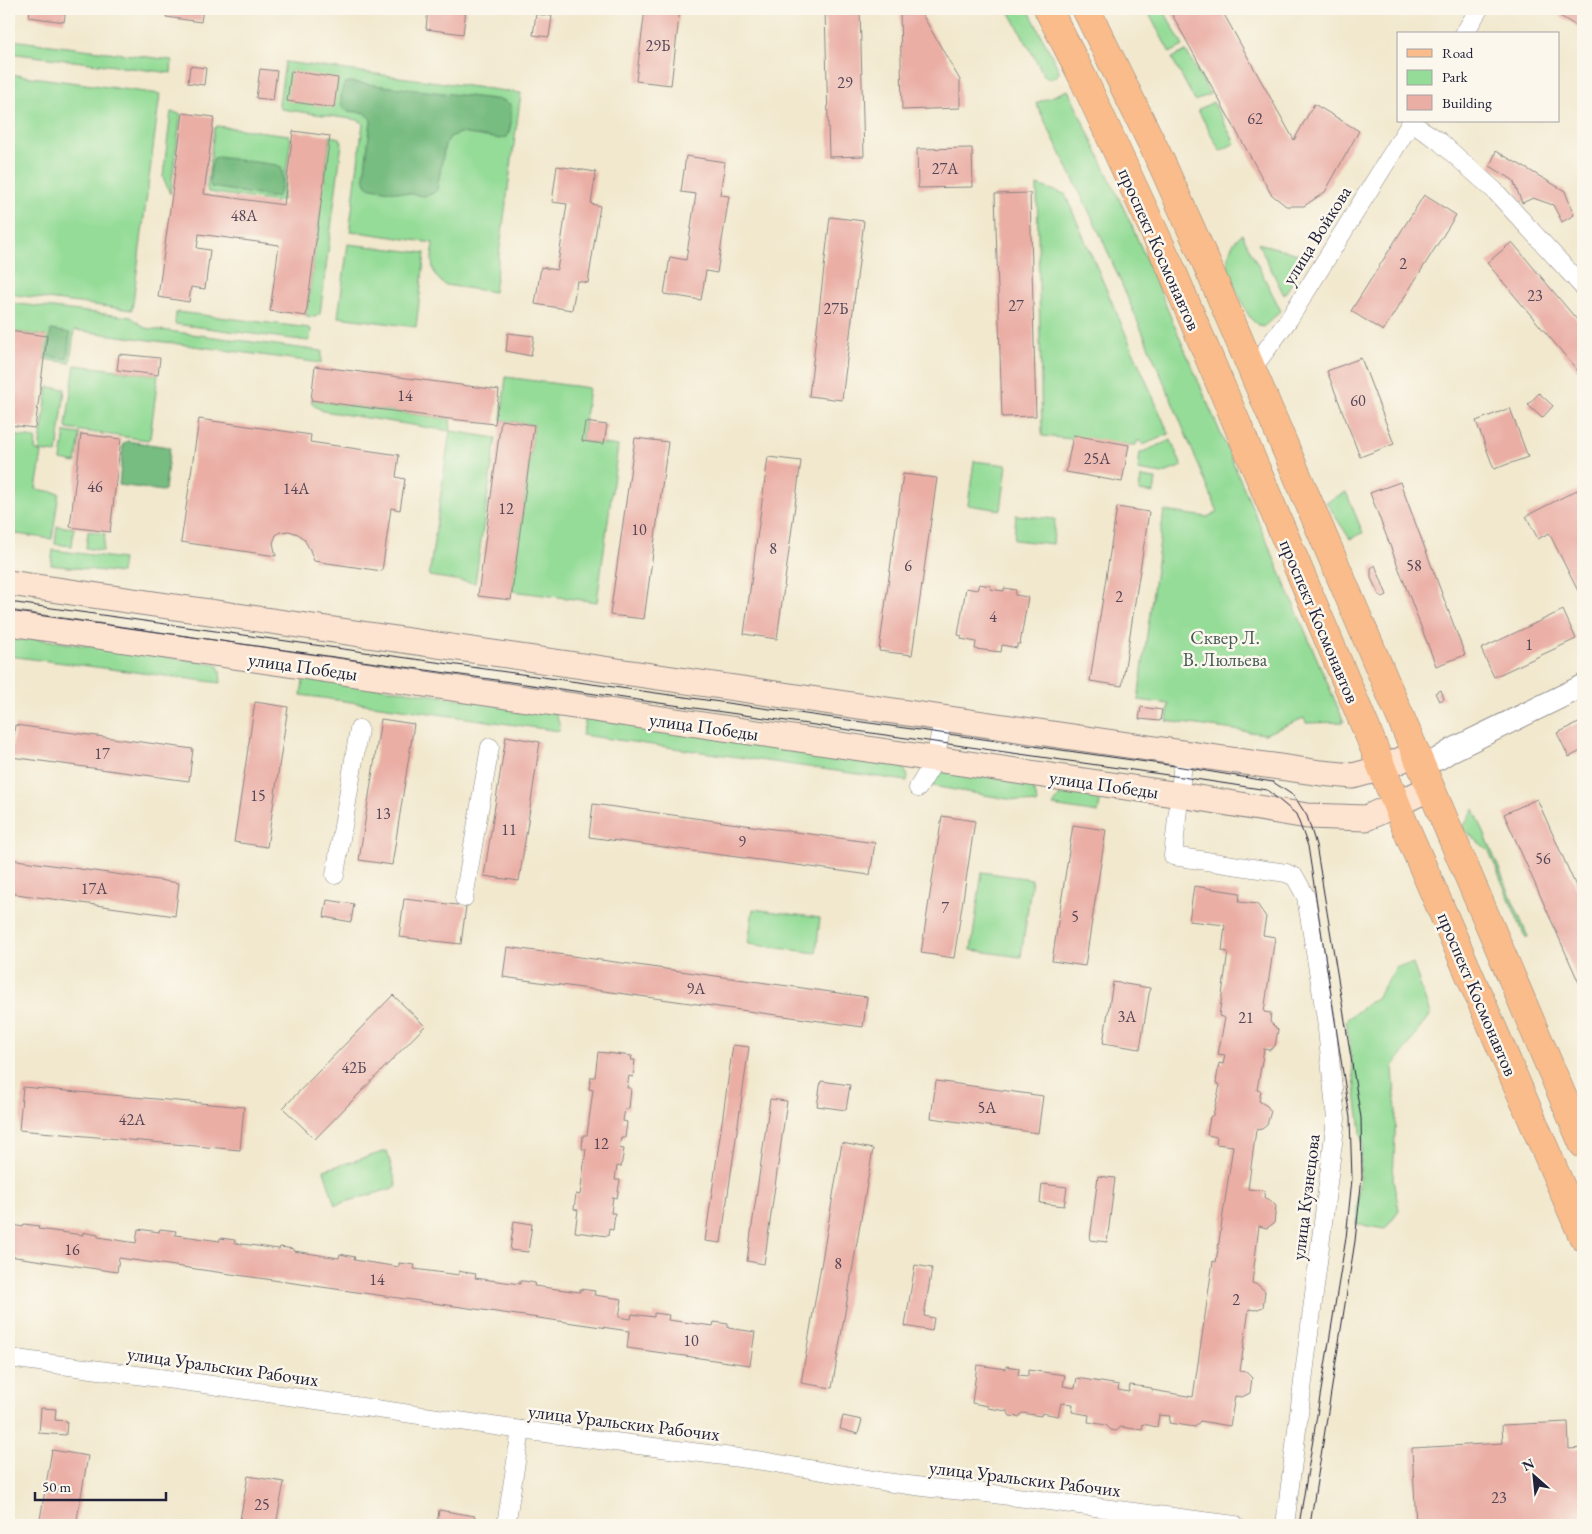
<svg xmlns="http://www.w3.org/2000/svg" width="1592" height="1534" font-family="'EB Garamond',serif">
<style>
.green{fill:#94dc97;stroke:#5b7f69}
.forest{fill:#77bc80;stroke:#4c6f5e}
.building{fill:#eaaea5}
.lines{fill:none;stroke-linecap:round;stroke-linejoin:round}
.minor-casing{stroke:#8a8584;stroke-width:19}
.tertiary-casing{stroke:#8a8584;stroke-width:24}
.secondary-casing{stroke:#8a8584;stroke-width:27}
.primary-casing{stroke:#8a8584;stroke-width:29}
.minor{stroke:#fff;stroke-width:18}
.tertiary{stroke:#fff;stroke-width:22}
.secondary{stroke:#fde4d0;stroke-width:25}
.primary{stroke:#f9bc8a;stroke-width:28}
.tram{stroke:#22223b;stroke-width:1}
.labels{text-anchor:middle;stroke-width:5;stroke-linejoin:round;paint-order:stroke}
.number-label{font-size:16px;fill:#544556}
.street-label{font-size:19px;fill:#22223b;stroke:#fbf7ec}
.park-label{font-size:19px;fill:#445a57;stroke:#fbf7ec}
</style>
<rect width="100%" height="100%" fill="#fbf7ec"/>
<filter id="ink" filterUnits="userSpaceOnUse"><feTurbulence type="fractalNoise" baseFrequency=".02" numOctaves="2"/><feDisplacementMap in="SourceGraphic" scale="10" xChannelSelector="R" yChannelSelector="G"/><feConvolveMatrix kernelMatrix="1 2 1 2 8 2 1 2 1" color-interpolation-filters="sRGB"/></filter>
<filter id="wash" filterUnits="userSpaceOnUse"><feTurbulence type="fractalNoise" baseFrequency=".0096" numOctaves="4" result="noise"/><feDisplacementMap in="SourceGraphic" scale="20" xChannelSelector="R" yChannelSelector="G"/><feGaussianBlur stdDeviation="1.12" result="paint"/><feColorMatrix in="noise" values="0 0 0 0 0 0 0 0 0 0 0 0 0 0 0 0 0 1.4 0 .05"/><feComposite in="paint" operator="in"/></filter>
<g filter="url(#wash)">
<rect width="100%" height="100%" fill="#f1e8cd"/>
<g class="green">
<path d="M1008 9H1028L1059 70V73C1055 78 1050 80 1045 77Z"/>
<path d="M1153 9H1163L1183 46 1170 53 1148 12Z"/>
<path d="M11 40 172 60 171 73 9 53Z"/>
<path d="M1186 51 1210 94 1195 101 1172 58Z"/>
<path d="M285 62 521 93 494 292 445 285C429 273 432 262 433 243L351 231 350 226 363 123 358 120 281 109 279 104Z"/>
<path d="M9 74 160 94 132 310 9 294Z"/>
<path d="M1068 90 1131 224 1344 722 1306 723 1304 718 1265 734 1167 721 1169 704 1138 700 1164 511 1207 517 1218 512 1163 380 1100 234 1036 103Z"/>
<path d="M1213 102 1235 143 1220 151 1198 110Z"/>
<path d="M171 112 181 114 170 194 163 177Z"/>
<path d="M217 126 289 135 291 139 282 200 276 202 208 192 207 187 214 129Z"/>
<path d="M330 136 340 138 342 143 320 314 315 317 306 316Z"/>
<path d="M1037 185 1065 194 1169 434 1143 445 1140 441H1137L1136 445H1131L1042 436Z"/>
<path d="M1242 234 1281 311 1263 327C1249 322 1245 309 1240 297 1236 289 1231 281 1229 272 1225 259 1231 242 1242 234Z"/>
<path d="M1258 243 1309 257 1284 295Z"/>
<path d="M348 244 425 253 416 327 338 317Z"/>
<path d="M9 303 131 317 145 328 322 351 321 363 74 330 70 363 44 359 46 336 9 331Z"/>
<path d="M177 312 310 328 311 330 310 340 308 341 175 324 176 313Z"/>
<path d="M75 365 158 375 150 438 148 440 67 429 66 426Z"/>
<path d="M506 377 589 388 582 441 618 446 597 602 512 591 534 425 501 420Z"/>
<path d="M48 387 65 389 57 453 39 451Z"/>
<path d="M311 400 450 419 451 431 496 438 475 583 429 576 450 431 323 411 313 405Z"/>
<path d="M65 432 80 434 76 463 61 460Z"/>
<path d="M9 435 36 438 35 450 42 453 36 489 59 493 52 539 9 533Z"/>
<path d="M1171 440 1182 466 1162 474 1138 470 1140 453Z"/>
<path d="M974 461 1007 465 1001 510 968 505Z"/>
<path d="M1141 477 1156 479 1154 493 1139 491Z"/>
<path d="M1346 492 1363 533 1350 539 1326 502Z"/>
<path d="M1016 515 1055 519 1053 544 1014 540Z"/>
<path d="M57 526 74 528 72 546 55 544Z"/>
<path d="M88 531 105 534 103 551 86 548Z"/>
<path d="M53 550 123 559 121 573 51 565Z"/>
<path d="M9 635 217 664 220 671 221 683 9 656Z"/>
<path d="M306 677 555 712 560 726 559 731 301 695 303 681Z"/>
<path d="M586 718 900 762 908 776 907 781 582 735Z"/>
<path d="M935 768 1030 783 1036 796 1037 804 926 785Z"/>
<path d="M1065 787 1102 793 1098 813 1053 806Z"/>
<path d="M1474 809 1528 937H1525L1489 851 1462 828Z"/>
<path d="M982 872 1032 879 1021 957 971 950Z"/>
<path d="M753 909 820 918 816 953 748 944Z"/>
<path d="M1413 964 1430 1014 1393 1067 1396 1112 1393 1179 1399 1210 1385 1229 1356 1224 1362 1138 1346 1020 1378 996 1397 966Z"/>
<path d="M387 1151 397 1187 335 1205 324 1170Z"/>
</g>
<g class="forest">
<path d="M350 82 502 100 510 104C512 115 512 127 507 137L500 139 460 133 450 137 445 145 437 190 432 194 424 196 371 188 366 184 364 176 371 120 366 113 347 111 342 107C340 100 341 90 345 83Z"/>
<path d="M218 157 277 165 281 167C284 175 282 189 277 197H270L211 187C209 179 210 166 214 158Z"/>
<path d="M51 330 70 333 67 359 47 356Z"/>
<path d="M127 441 170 447 165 490 162 491 119 485 123 444Z"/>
</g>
<g id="blocks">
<g class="building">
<path d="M30 9H66L64 22 29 17Z"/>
<path d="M167 9H203L201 22 166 17Z"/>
<path d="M428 9H466L463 34 426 29Z"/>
<path d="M645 9H680L671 85 636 81Z"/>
<path d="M825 9H860L864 156 829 157Z"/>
<path d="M900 9H919L960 80V108L902 110Z"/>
<path d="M1169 9H1221L1294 140 1314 104 1359 131 1325 192 1304 206H1286L1271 194Z"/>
<path d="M1565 9H1583V30L1560 16Z"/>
<path d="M536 14 552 16 549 37 533 35Z"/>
<path d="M190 66 206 68 204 85 188 83Z"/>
<path d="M260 69 277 71 273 100 256 98Z"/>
<path d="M291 71 338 78 334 108 287 101Z"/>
<path d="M183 113 214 117 204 194 284 205 293 131 330 136 306 316 270 311 279 245 199 234 197 248 210 250 205 289 191 287 189 302 158 297Z"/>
<path d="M972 148 973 187 918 188 917 149Z"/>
<path d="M1496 151 1565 191 1574 215 1562 222 1553 205 1533 198 1522 203 1513 180 1490 166Z"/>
<path d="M686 156 725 162 720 195 729 196 717 273 706 271 701 300 664 294 670 257 686 260 696 194 681 192Z"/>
<path d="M557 166 596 172 591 204 600 206 588 283 577 281 572 310 535 304 541 267 557 270 567 204 552 202Z"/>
<path d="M1030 193 1036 416 1002 417 995 194Z"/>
<path d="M1424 195 1456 215 1383 331 1351 311Z"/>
<path d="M830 217 864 221 842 400 809 396Z"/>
<path d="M1512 242 1583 327V377L1487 263Z"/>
<path d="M9 331 47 336 35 428 9 425Z"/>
<path d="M508 333 534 336 531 356 506 351Z"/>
<path d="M119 354 160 358 158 375 117 370Z"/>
<path d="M1361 358 1394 444 1360 457 1327 371Z"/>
<path d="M315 366 499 390 495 424 450 419 311 400Z"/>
<path d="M1539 393 1553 406 1542 418 1528 405Z"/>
<path d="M1510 408 1528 457 1494 469 1476 421Z"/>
<path d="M199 419 311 435 310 442 399 455 396 477 405 479 400 510 391 508 382 571 314 561 310 550 304 539 298 534 289 531 280 532 276 535 273 543 276 556 181 542Z"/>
<path d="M501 420 534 425 511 600 478 596Z"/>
<path d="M585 422 607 425 604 444 582 441Z"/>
<path d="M81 434 121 439 110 532 70 527Z"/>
<path d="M1073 435 1129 445 1122 482 1066 472Z"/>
<path d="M635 438 668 442 644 619 610 615Z"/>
<path d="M768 457 801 461 777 639 744 634Z"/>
<path d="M903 474 937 478 912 655 879 651Z"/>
<path d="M1400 482 1465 655 1436 666 1370 493Z"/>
<path d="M1577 490 1583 503V601L1549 533 1538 539 1526 516Z"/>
<path d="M1117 507 1149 512 1122 686 1090 681Z"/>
<path d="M1375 565 1387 595 1383 597 1379 595 1371 578V568Z"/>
<path d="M979 584 991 586 990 589 1004 591V588L1016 590 1015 595 1028 597 1020 644H1017V648L1002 645 1001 652 975 649 976 642 961 639 962 636 958 635 966 588 977 590Z"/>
<path d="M1563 610 1576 639 1494 677 1481 649Z"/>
<path d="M1441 690 1444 699 1439 701 1435 693Z"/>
<path d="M255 702 288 707 267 847 234 842Z"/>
<path d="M1141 707 1162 710 1160 721 1139 719Z"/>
<path d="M381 719 414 724 392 865 359 860Z"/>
<path d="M1583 721V750L1569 757 1557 733Z"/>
<path d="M15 725 193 749 189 781 11 757Z"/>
<path d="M506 736 540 742 519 881 484 876Z"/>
<path d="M1537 799 1583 902V992L1504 814Z"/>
<path d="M593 804 875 843 870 875 589 837Z"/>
<path d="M942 816 975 821 954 958 921 953Z"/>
<path d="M1073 825 1106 830 1085 966 1052 961Z"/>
<path d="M9 859 179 883 175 916 9 893Z"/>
<path d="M1194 886 1240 893 1239 902 1257 904 1266 917 1263 935 1275 937 1264 1012 1271 1013 1270 1022 1278 1030 1275 1046 1270 1050 1264 1049 1257 1090 1261 1091 1259 1101 1267 1106 1271 1111 1267 1125 1262 1129 1256 1130 1248 1189 1265 1191 1264 1198 1270 1200 1276 1206 1274 1223 1267 1228 1259 1226 1252 1283 1258 1285 1265 1291 1263 1307 1255 1310 1249 1309 1240 1371 1246 1372 1252 1378 1250 1393 1242 1397 1235 1396 1230 1426 1200 1421 1195 1427 1169 1423 1170 1416 1159 1415 1157 1427 1143 1424 1142 1430 1121 1427 1116 1431 1111 1430 1106 1425 1088 1422 1089 1415 1072 1412 1073 1404 1061 1403 1058 1416 1042 1413 1041 1416 1022 1413 1019 1417 1010 1416 1007 1411 988 1408V1406L972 1403 977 1365 1006 1369V1366L1019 1368 1018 1375 1028 1376V1370L1065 1375 1063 1386 1075 1388 1077 1378 1119 1385 1118 1390 1129 1392 1130 1385 1152 1388V1390L1193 1397 1213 1261 1216 1262 1233 1146 1216 1144 1217 1137 1207 1135 1210 1117 1213 1115 1220 1085 1216 1083 1219 1063 1223 1064 1225 1055 1218 1054 1225 1018 1219 1016 1228 952 1222 951 1225 925 1189 921Z"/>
<path d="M404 899 466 906 461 944 399 937Z"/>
<path d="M327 900 354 904 351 922 324 917Z"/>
<path d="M507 947 867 997 863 1027 503 977Z"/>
<path d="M1113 982 1150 988 1140 1049 1103 1043Z"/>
<path d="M393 995 425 1026 315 1139 283 1108Z"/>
<path d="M733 1045 749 1047 721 1243 705 1241Z"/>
<path d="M598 1052 632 1056 631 1060H635L633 1077 629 1076 627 1088H631L629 1109H625L623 1121 627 1122 625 1138H621L619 1148 624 1149 621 1167 617 1166 615 1180H620L617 1198 613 1197 611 1213H615L613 1230 609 1229 608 1236 575 1232 578 1210 574 1209 576 1194 580 1195 586 1149H582L583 1135H587L593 1090 589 1089 591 1077H595Z"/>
<path d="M821 1081 850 1085 846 1110 817 1106Z"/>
<path d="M936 1081 1043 1096 1038 1133 931 1118Z"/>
<path d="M23 1087 244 1107 240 1150 19 1130Z"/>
<path d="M770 1099 787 1101 764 1264 747 1261Z"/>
<path d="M842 1143 873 1149 832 1388 801 1383Z"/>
<path d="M1098 1176 1115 1178 1107 1242 1090 1240Z"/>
<path d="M1042 1184 1067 1187 1064 1206 1040 1203Z"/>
<path d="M514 1221 532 1224 528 1252 510 1250Z"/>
<path d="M9 1224 23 1227 24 1224 39 1226 38 1229 83 1235V1232L87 1233 98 1235V1237L136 1243 138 1229 159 1232 160 1229 176 1231 175 1235 220 1241V1238L235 1240V1243L279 1249 280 1247 294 1249V1251L339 1258 340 1254 355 1257 354 1260 399 1267V1263L415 1265 414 1269 459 1275V1271L463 1272 476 1274 475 1278 520 1284V1281H524L535 1283 534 1286 580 1292V1289L595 1291 594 1295 622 1299 619 1317 631 1319 632 1314 654 1317V1313L669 1315 668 1320 713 1326 714 1322 728 1324V1328L755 1332 750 1365 627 1348 629 1331 119 1258 117 1272 9 1256Z"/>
<path d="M915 1265 932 1268 924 1316 934 1318 932 1331 905 1326Z"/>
<path d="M41 1408 56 1409 55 1420 67 1421 66 1435 39 1433Z"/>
<path d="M843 1416 862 1420 858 1434 840 1429Z"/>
<path d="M1568 1422 1569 1449 1583 1448V1525H1416L1412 1448 1503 1443 1502 1425Z"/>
<path d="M52 1450 88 1456 76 1525H39Z"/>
<path d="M248 1476 284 1482 276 1525H239Z"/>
<path d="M439 1510 475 1516 474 1525H437Z"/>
<path d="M945 1520 969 1524 968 1525H944Z"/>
</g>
</g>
</g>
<g filter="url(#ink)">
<use href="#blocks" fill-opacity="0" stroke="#8a8584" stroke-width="1"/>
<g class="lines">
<defs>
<g id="minor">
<path d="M1464 34 1479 9"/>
<path d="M1411 123 1438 140 1495 191 1583 287"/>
<path d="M1252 369 1289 319 1412 121"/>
<path d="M1184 753 1173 856 1286 873 1295 877 1306 897 1326 1019 1336 1119 1285 1525"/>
<path d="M918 788 935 760 943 719"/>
<path d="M335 875 359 729"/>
<path d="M464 898 490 747"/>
<path d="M9 1358 212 1385 521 1430 763 1461 886 1482 931 1488 986 1493 1235 1525"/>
<path d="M506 1525 521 1430"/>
</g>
<path id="tertiary" d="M1438 759 1452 750 1583 686"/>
<g id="secondary">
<path d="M9 583 1321 773 1353 776 1382 768 1415 754"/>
<path d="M9 623 1180 795 1307 816 1366 818 1397 804 1430 788"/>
</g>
<g id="primary">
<path d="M1048 9 1082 76 1171 268 1368 733 1403 821 1583 1237"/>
<path d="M1086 9 1162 164 1205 260 1583 1144"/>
</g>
</defs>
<use href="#minor" class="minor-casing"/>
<use href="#tertiary" class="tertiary-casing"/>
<use href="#secondary" class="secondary-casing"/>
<use href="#primary" class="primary-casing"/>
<use href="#minor" class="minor"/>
<use href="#tertiary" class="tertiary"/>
<use href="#secondary" class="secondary"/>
<use href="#primary" class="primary"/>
<g class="tram">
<path d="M9 602 1182 767 1273 782 1294 796 1307 816 1316 845 1361 1118 1362 1177 1355 1241 1310 1525"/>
<path d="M9 611 1182 777 1267 790 1296 814 1308 846 1350 1118 1352 1179 1346 1238 1299 1525"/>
</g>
</g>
</g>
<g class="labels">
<g class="number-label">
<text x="658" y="51">29Б</text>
<text x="845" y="88">29</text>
<text x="1255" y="124">62</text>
<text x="945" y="174">27А</text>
<text x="244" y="221">48А</text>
<text x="1403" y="269">2</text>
<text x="1535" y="301">23</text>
<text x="1016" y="311">27</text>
<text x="836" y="314">27Б</text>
<text x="405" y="401">14</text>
<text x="1358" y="406">60</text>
<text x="1097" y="464">25А</text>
<text x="95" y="492">46</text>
<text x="296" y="494">14А</text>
<text x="506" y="514">12</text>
<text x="639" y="535">10</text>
<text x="773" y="554">8</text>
<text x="908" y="571">6</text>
<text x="1414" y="571">58</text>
<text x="1119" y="602">2</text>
<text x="993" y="622">4</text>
<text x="1529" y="650">1</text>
<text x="102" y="759">17</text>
<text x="258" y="801">15</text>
<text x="383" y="819">13</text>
<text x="509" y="835">11</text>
<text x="742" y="847">9</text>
<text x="1543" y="864">56</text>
<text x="94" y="894">17А</text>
<text x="945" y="913">7</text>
<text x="1075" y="922">5</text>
<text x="696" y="994">9А</text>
<text x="1127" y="1022">3А</text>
<text x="1246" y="1023">21</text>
<text x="354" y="1073">42Б</text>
<text x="987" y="1113">5А</text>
<text x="132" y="1125">42А</text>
<text x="601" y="1149">12</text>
<text x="72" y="1255">16</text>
<text x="838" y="1269">8</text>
<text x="377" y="1285">14</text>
<text x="1236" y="1305">2</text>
<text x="691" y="1346">10</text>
<text x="1499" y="1503">23</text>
<text x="262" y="1510">25</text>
</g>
<g class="street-label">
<text transform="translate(1316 235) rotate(-58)" y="7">улица Войкова</text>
<text transform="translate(1160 249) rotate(66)" y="7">проспект Космонавтов</text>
<text transform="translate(1320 621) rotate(67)" y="7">проспект Космонавтов</text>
<text transform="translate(303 666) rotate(8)" y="7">улица Победы</text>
<text transform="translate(704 726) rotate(8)" y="7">улица Победы</text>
<text transform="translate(1104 784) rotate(8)" y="7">улица Победы</text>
<text transform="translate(1478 994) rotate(67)" y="7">проспект Космонавтов</text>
<text transform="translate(1305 1197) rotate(-83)" y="7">улица Кузнецова</text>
<text transform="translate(223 1366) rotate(8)" y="7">улица Уральских Рабочих</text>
<text transform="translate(624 1422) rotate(7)" y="7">улица Уральских Рабочих</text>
<text transform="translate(1025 1478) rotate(7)" y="7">улица Уральских Рабочих</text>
</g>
<g class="park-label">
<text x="1225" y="644">Сквер Л.<tspan x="1225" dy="22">В. Люльева</tspan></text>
</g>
</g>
<rect width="1592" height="1534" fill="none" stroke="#fbf7ec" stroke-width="30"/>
<rect x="1397" y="32" width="162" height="90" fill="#fbf7ec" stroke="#a4a2a5"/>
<rect x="1407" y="49" width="25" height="8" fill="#f9bc8a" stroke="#a4a2a5"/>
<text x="1442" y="58" font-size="15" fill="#22223b">Road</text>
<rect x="1407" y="70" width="25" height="15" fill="#94dc97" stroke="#a4a2a5"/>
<text x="1442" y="82" font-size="15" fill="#22223b">Park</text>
<rect x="1407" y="95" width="25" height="15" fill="#eaaea5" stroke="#a4a2a5"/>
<text x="1442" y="108" font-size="15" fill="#22223b">Building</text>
<g transform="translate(1534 1476) rotate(333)" stroke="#fbf7ec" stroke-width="4" paint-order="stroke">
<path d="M0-4L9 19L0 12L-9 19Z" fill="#22223b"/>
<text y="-8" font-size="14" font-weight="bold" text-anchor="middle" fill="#22223b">N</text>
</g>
<path d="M35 1492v8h131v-8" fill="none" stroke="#22223b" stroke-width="2.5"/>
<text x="42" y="1492" font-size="15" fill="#22223b" stroke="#fbf7ec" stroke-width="4" paint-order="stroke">50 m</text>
</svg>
